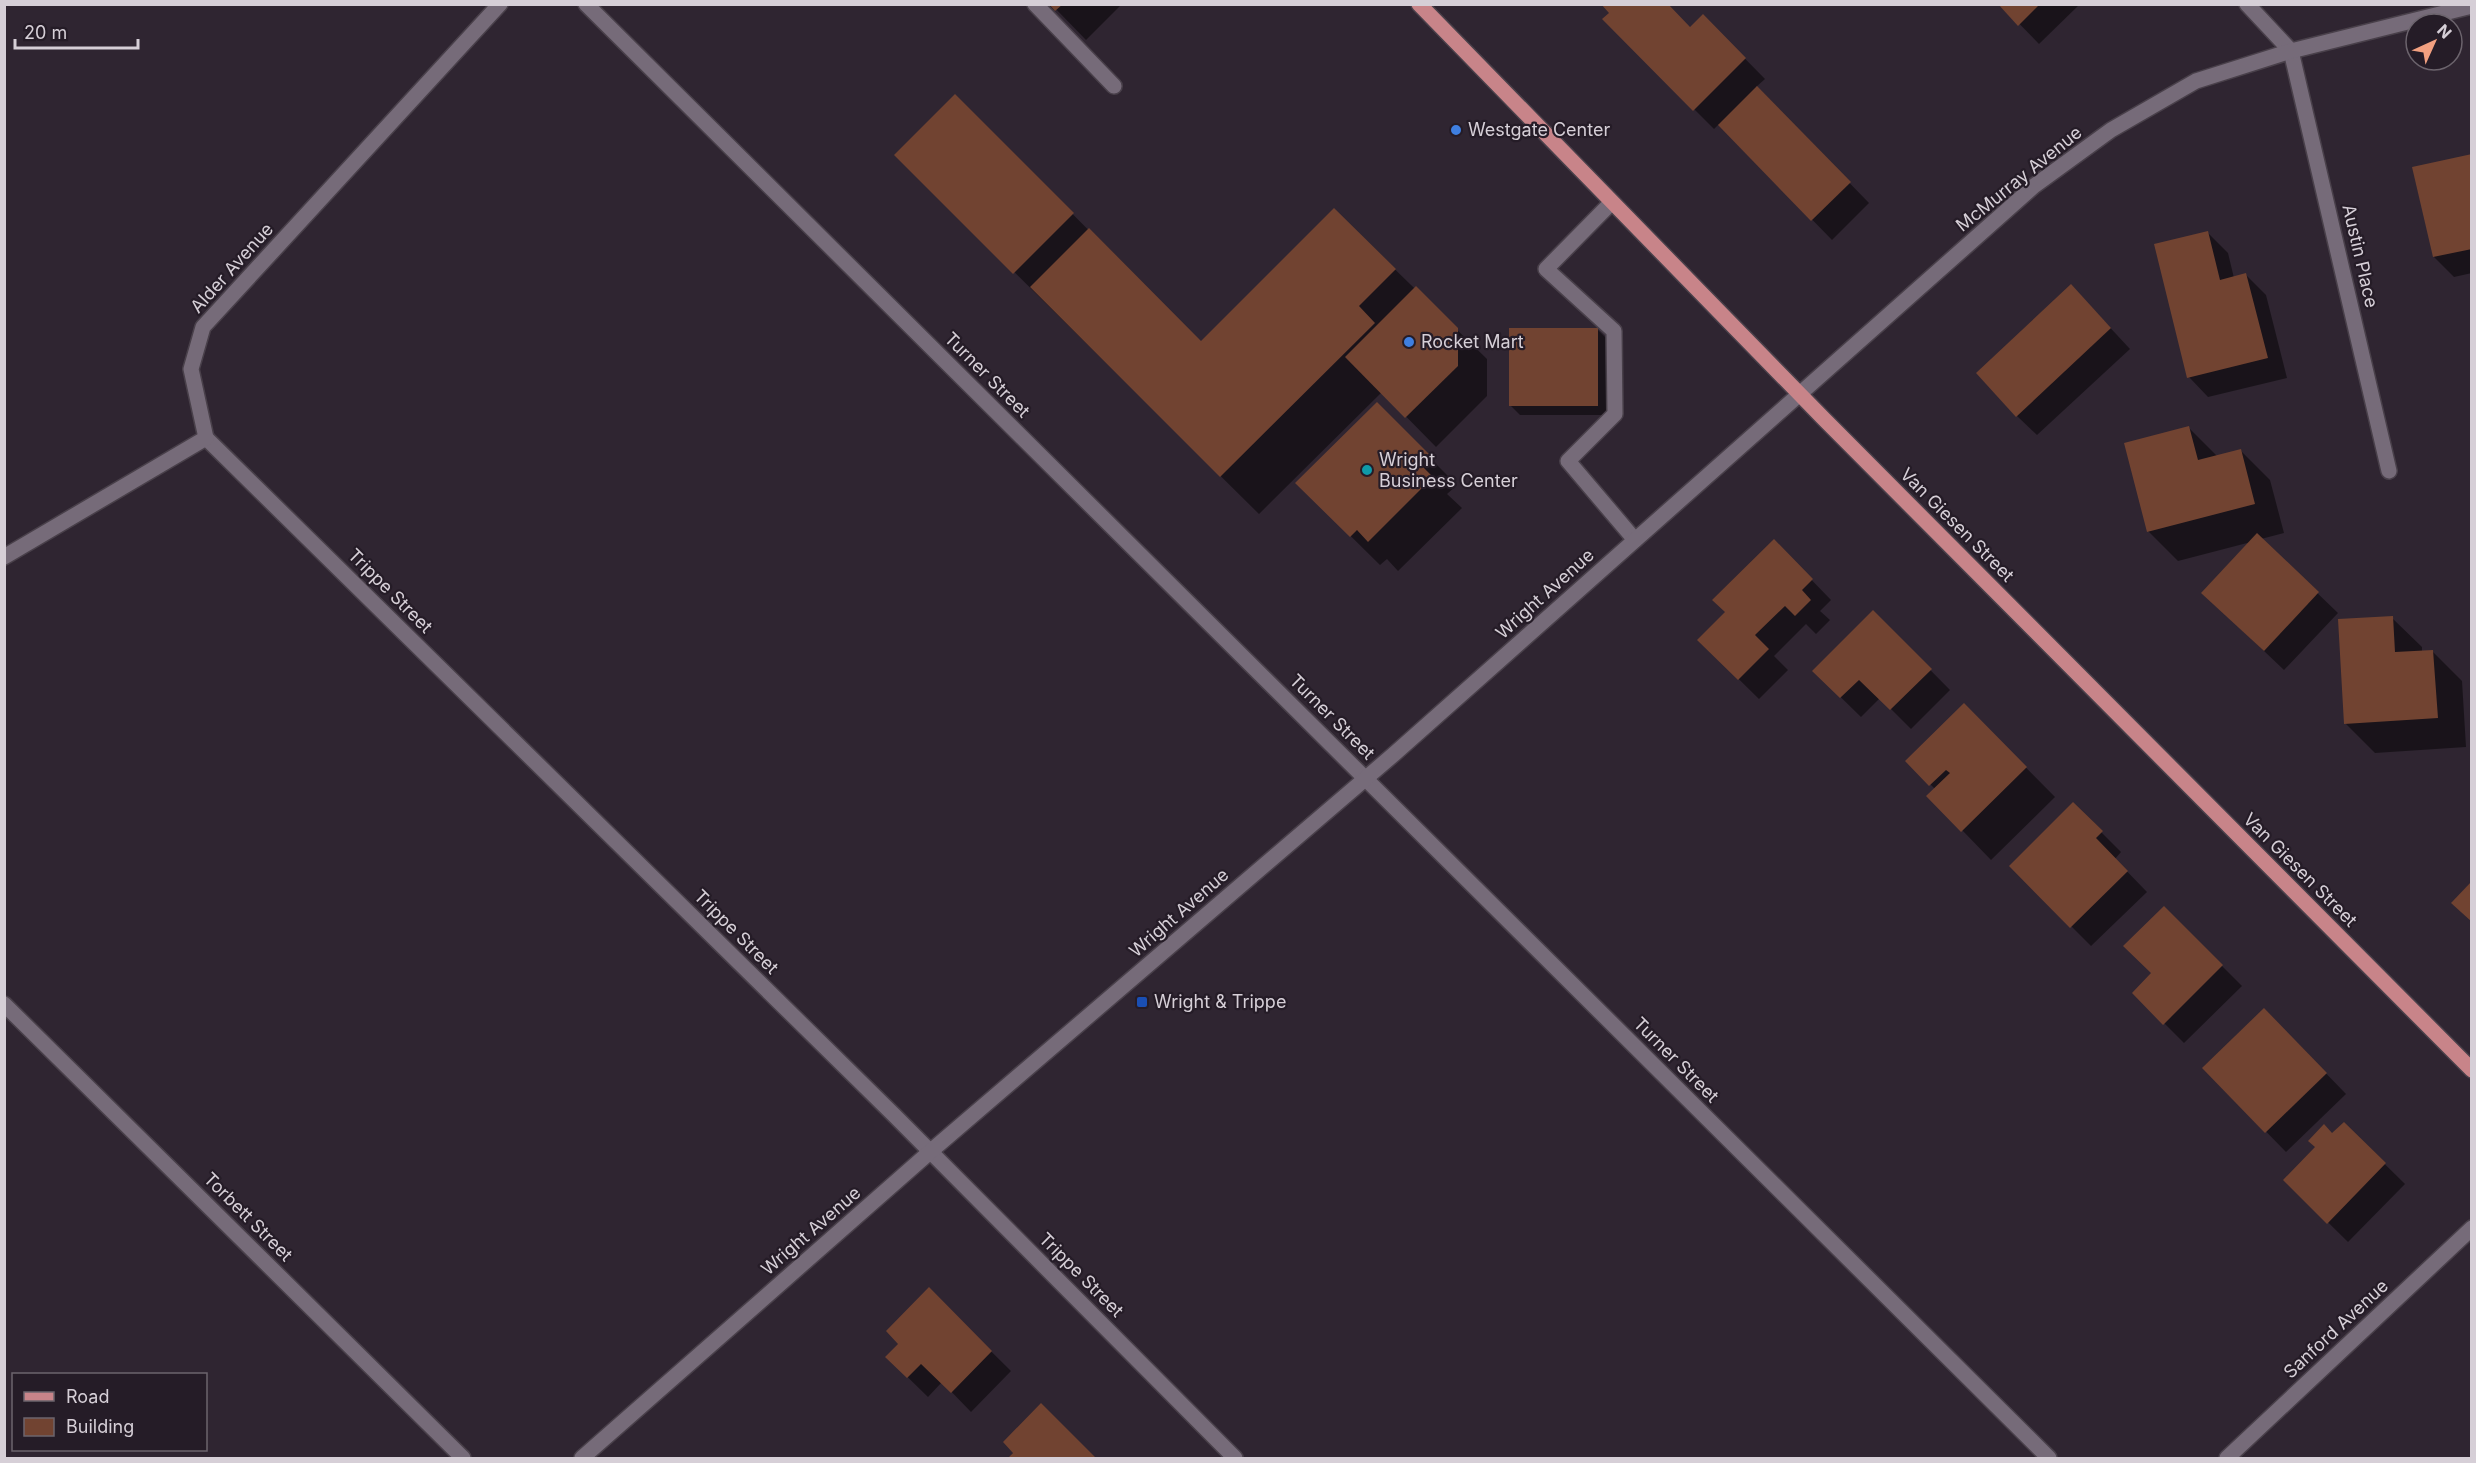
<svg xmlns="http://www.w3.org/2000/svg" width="2476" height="1463" font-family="Inter,sans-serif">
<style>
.shadow{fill:#0007}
.building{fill:#714331}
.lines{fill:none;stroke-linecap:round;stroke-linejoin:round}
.minor-casing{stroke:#49404a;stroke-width:18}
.major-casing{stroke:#49404a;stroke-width:18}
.minor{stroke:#766b79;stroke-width:15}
.major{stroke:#c88489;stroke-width:15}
.shop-dot{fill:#3f7fe0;stroke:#251c27;stroke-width:2}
.culture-dot{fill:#0f9aa8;stroke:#251c27;stroke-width:2}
.transit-dot{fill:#1a4fb4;stroke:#251c27;stroke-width:2}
.labels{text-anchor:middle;stroke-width:4.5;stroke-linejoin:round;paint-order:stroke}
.poi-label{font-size:18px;fill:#d6cfd7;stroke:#251c27;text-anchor:start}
.street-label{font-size:18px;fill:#d6cfd7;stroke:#251c27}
</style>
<rect width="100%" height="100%" fill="#2f2531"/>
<g class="shadow">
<path d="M1051 4H1122L1086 40Z"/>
<path d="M2000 4H2080L2039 44Z"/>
<path d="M1703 16 1765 79 1756 87 1869 203 1832 240 1719 124 1714 129 1604 19 1690 29Z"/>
<path d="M955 96 1201 343 1334 210 1487 359V396L1436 447 1382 392 1259 514 896 155Z"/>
<path d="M2472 155V273L2454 277 2434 257Z"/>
<path d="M2208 233 2228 253 2234 278 2246 275 2266 295 2287 378 2208 397 2189 377Z"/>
<path d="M2090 306 2130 349 2037 435 2017 416Z"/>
<path d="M1597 329 1607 339V415H1520L1511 406Z"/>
<path d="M1377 405 1457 485 1447 494 1462 508 1398 571 1387 559 1380 565 1297 483Z"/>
<path d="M2189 428 2217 456 2240 450 2270 480 2284 533 2261 539 2338 613 2284 670 2223 612 2251 542 2178 561 2148 531Z"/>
<path d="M1774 541 1831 600 1820 611 1830 620 1816 634 1806 624 1774 656 1788 670 1759 699 1699 640 1727 612Z"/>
<path d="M1873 612 1950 690 1911 729 1880 698 1861 717 1814 671Z"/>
<path d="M2392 618 2422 647V652H2433L2462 681 2466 747 2375 753 2345 723Z"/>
<path d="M1964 705 2055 797 1991 860 1962 830 1935 789 1907 761Z"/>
<path d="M2073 804 2121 852 2115 859 2147 892 2091 946 2011 866Z"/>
<path d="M2164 908 2242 986 2184 1043 2134 993 2153 973Z"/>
<path d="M2284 1030 2346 1094 2286 1152 2204 1068Z"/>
<path d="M2344 1124 2405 1184 2348 1242 2285 1180Z"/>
<path d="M929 1290 1011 1371 971 1412 942 1382 928 1397 887 1357 901 1344Z"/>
<path d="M1041 1406 1094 1458H1010Z"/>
</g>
<g class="building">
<path d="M1049 4H1063L1055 11Z"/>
<path d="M1601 4H1668L1690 27 1703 14 1746 58 1693 111 1602 19 1609 13Z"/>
<path d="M1998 4H2040L2018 26Z"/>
<path d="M1757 86 1851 182 1811 221 1718 125Z"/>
<path d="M955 94 1074 213 1013 274 894 155Z"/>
<path d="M2472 154V249L2433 257 2412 167Z"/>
<path d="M1334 208 1396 269 1359 306 1375 323 1220 477 1030 287 1089 228 1201 341Z"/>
<path d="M2208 231 2220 280 2246 273 2268 358 2187 378 2154 244Z"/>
<path d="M2071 284 2111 328 2016 417 1976 373Z"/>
<path d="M1416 286 1458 328V366L1405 418 1345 357Z"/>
<rect x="1509" y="328" width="89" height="78"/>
<path d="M1377 402 1429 454 1419 463 1433 477 1368 542 1357 530 1350 537 1295 483Z"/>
<path d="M2189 426 2198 460 2241 449 2255 504 2147 532 2124 443Z"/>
<path d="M2257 533 2319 592 2264 651 2201 593Z"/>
<path d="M1774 539 1813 579 1802 590 1811 600 1795 616 1785 606 1755 635 1769 649 1738 680 1697 640 1725 612 1712 600Z"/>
<path d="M1873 610 1932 669 1890 710 1859 680 1840 698 1812 671Z"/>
<path d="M2393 616 2395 652 2433 650 2438 718 2344 724 2338 619Z"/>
<path d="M1964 703 2027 767 1961 832 1926 796 1950 773 1946 770 1929 786 1905 761Z"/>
<path d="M2073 802 2103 831 2096 838 2128 871 2070 928 2009 866Z"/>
<path d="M2472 881V922L2451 903Z"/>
<path d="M2164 906 2223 965 2163 1025 2132 993 2151 973 2123 946Z"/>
<path d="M2264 1008 2327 1073 2265 1133 2202 1068Z"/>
<path d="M2344 1122 2386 1163 2327 1224 2283 1180 2315 1147 2308 1141 2324 1124 2332 1133Z"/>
<path d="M929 1287 992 1351 951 1393 921 1364 907 1378 885 1357 898 1344 886 1331Z"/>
<path d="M1041 1403 1096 1458H1008L1013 1453 1003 1442Z"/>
</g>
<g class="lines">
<defs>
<g id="minor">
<path d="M586 4 2049 1458"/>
<path d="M1035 4 1114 86"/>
<path d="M2247 4 2291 51 2389 471"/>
<path d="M1612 202 1546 269 1614 331 1615 414 1568 461 1635 540"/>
<path d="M206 438 894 1115 1235 1458"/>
<path d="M4 557 206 438 191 369 203 327 500 4"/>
<path d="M4 1004 463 1458"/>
<path d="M582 1458 931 1151 1393 755 2034 186 2111 130 2196 81 2291 51 2472 6"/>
<path d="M2227 1458 2472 1228"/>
</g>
<path id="major" d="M1419 4 1824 419 2472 1070"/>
</defs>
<use href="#minor" class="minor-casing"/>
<use href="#major" class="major-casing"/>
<use href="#minor" class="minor"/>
<use href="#major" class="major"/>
</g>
<g class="shop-dot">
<circle cx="1456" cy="130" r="6"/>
<circle cx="1409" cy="342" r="6"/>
</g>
<circle class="culture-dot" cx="1367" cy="470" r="6"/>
<rect class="transit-dot" x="1136" y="996" width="12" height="12" rx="3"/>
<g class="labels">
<g class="poi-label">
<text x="1468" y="136">Westgate Center</text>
<text x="1421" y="348">Rocket Mart</text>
<text x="1379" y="466">Wright<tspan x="1379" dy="21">Business Center</tspan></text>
<text x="1154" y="1008">Wright &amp; Trippe</text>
</g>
<g class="street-label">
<text transform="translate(2019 179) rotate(-39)" y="6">McMurray Avenue</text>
<text transform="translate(2360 256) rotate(77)" y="6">Austin Place</text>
<text transform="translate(232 268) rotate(-48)" y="6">Alder Avenue</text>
<text transform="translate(987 375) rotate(45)" y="6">Turner Street</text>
<text transform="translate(1957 525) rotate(45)" y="6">Van Giesen Street</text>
<text transform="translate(390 591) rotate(45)" y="6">Trippe Street</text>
<text transform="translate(1545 594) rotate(-42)" y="6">Wright Avenue</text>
<text transform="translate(1332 717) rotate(45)" y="6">Turner Street</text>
<text transform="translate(2300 870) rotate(45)" y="6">Van Giesen Street</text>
<text transform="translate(1179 913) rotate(-41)" y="6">Wright Avenue</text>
<text transform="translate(736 932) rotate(45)" y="6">Trippe Street</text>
<text transform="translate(1676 1060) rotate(45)" y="6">Turner Street</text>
<text transform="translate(248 1217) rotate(45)" y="6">Torbett Street</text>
<text transform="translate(811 1231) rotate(-41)" y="6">Wright Avenue</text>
<text transform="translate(1081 1275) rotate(45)" y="6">Trippe Street</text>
<text transform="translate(2336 1329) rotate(-43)" y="6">Sanford Avenue</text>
</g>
</g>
<rect width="2476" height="1463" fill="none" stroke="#d6cfd7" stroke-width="12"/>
<rect x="12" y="1373" width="195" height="78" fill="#251c27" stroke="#6c646d" stroke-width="1.5"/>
<rect x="24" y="1392" width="30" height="9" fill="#c88489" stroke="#6c646d" stroke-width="1.5"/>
<text x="66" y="1403" font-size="18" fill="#d6cfd7">Road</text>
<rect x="24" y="1418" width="30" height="18" fill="#714331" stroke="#6c646d" stroke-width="1.5"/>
<text x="66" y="1433" font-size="18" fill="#d6cfd7">Building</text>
<g transform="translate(2434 42) rotate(45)"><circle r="28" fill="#251c27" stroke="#6c646d" stroke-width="1.5"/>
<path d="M0-4.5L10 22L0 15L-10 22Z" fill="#f2a080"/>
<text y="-9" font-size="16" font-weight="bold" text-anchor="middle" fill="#d6cfd7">N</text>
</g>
<path d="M15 39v9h123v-9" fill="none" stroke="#d6cfd7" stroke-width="3"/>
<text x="24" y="39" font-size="18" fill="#d6cfd7" stroke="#251c27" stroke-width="4.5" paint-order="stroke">20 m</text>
</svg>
